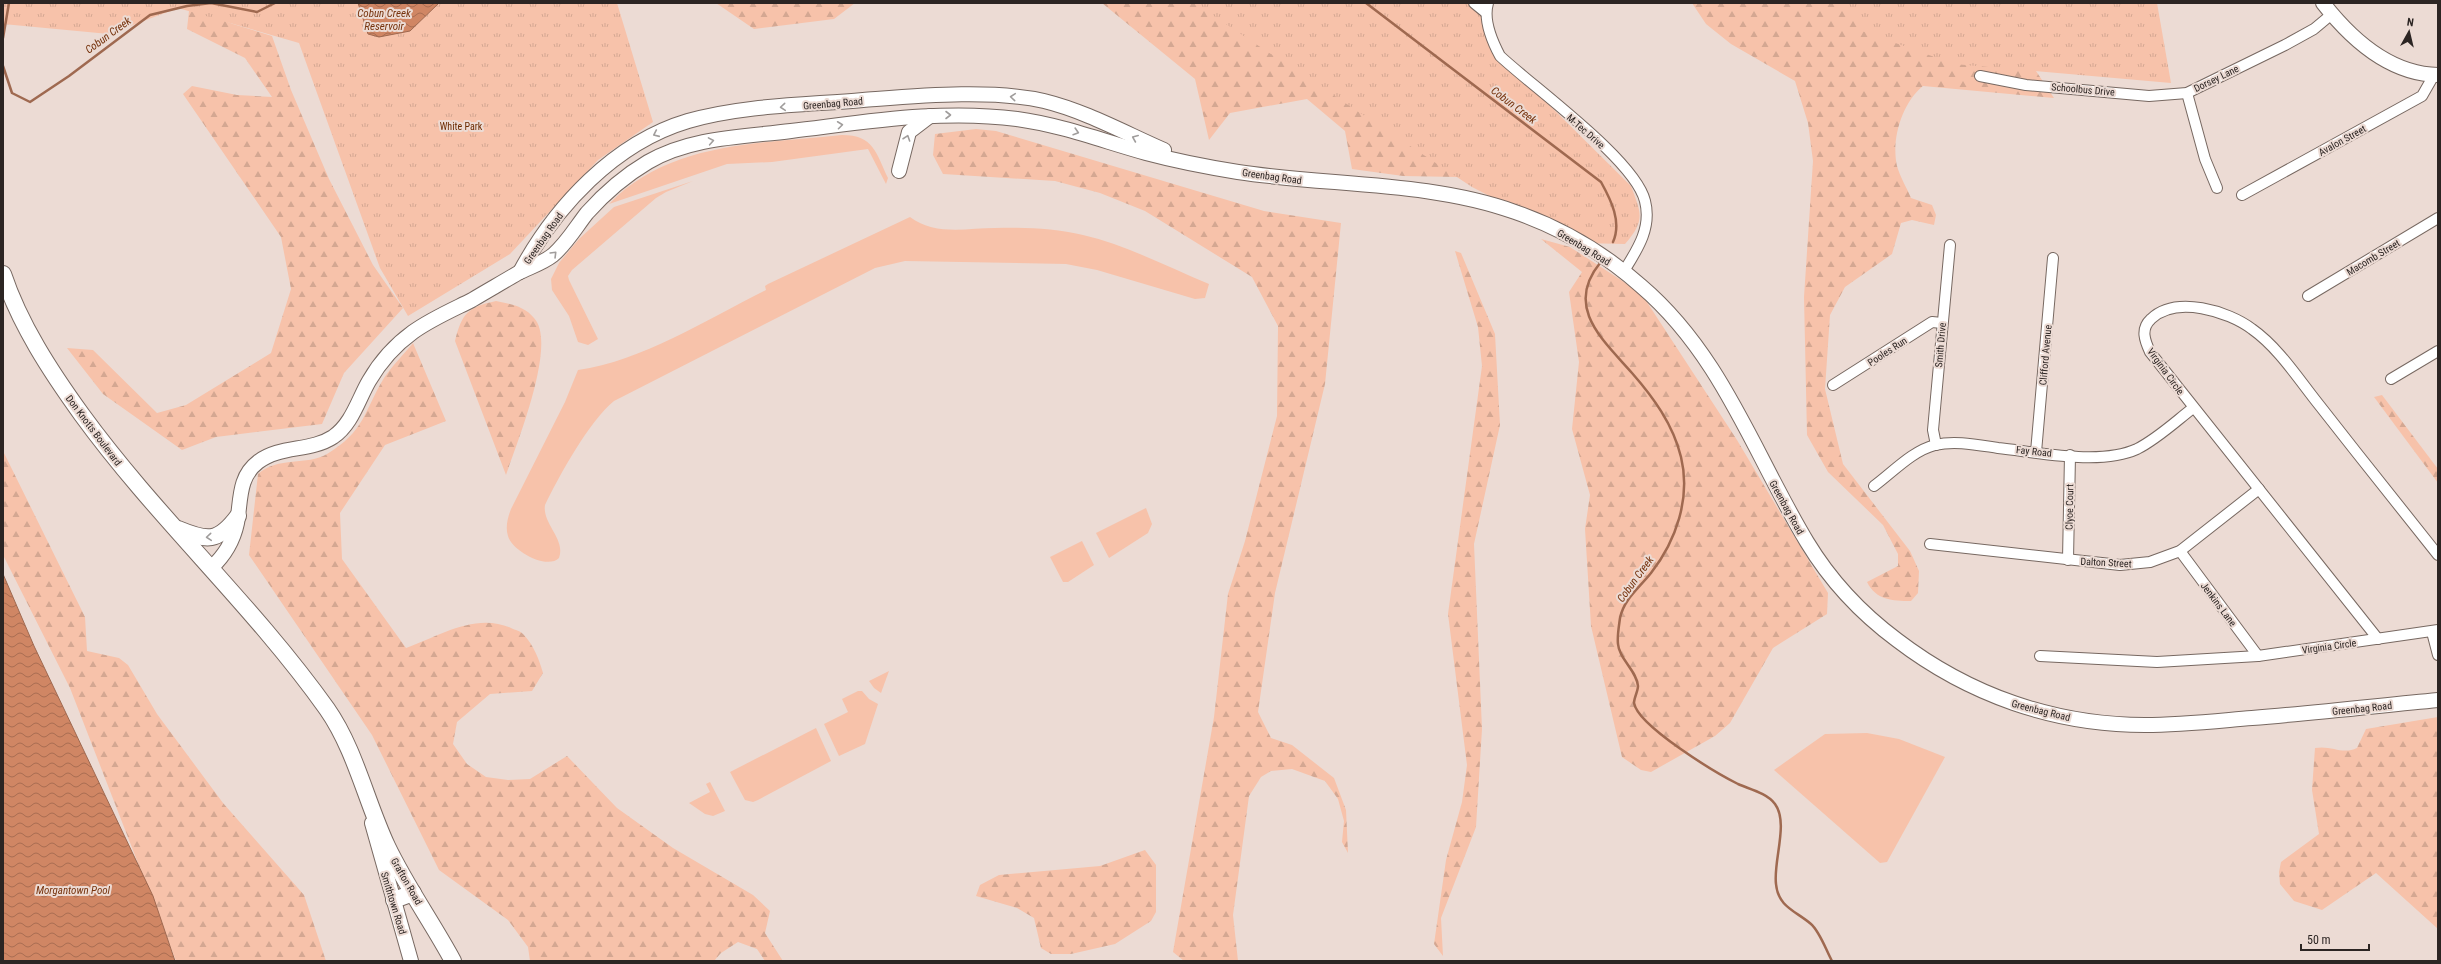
<svg xmlns="http://www.w3.org/2000/svg" width="2441" height="964" font-family="'Roboto Condensed',sans-serif">
<style>
.grass{fill:#f7c2aa}
.forest{fill:url(#forest-firs)}
.park{fill:url(#park-tufts)}
.water{fill:url(#water-waves);stroke:#9f6950}
.lines{fill:none;stroke-linecap:round;stroke-linejoin:round}
.stream{stroke:#9f6950;stroke-width:2.5}
.street-casing{stroke:#776861;stroke-width:12}
.secondary-casing{stroke:#776861;stroke-width:16}
.primary-casing{stroke:#776861;stroke-width:18}
.street{stroke:#fff;stroke-width:10}
.secondary{stroke:#fff;stroke-width:14}
.primary{stroke:#fff;stroke-width:16}
.oneway{stroke:#a09d9c}
.labels{text-anchor:middle;stroke-width:4;stroke-linejoin:round;paint-order:stroke}
.street-label{font-size:10px;fill:#2c2523;stroke:#ecdbd4}
.park-label{font-size:10px;fill:#6c2a00;stroke:#ecdbd4}
.water-label{font-size:11px;font-style:italic;fill:#76330d;stroke:#ecdbd4}
</style>
<defs>
<pattern id="forest-firs" width="22" height="20" patternUnits="userSpaceOnUse"><rect width="22" height="20" fill="#f7c2aa"/><path d="M5 1l3.5 6h-7zM16 11l3.5 6h-7z" fill="#d4a792"/></pattern>
<pattern id="park-tufts" width="24" height="20" patternUnits="userSpaceOnUse"><rect width="24" height="20" fill="#f7c2aa"/><path d="M3 7l-1-3M5 7V3M7 7l1-3M15 17l-1-3M17 17v-4M19 17l1-3" fill="none" stroke="#d4a792"/></pattern>
<pattern id="water-waves" width="16" height="10" patternUnits="userSpaceOnUse"><rect width="16" height="10" fill="#d08664"/><path d="M0 5q4-4 8 0t8 0" fill="none" stroke="#a96d52"/></pattern>
</defs>
<rect width="100%" height="100%" fill="#ecdbd4"/>
<g class="grass">
<path d="M842 135C874 135 876 153 888 178L886 184 868 149 772 162 727 164 609 204C670 141 761 144 842 135Z"/>
<path d="M693 181 666 192 656 198 572 270 568 276 569 280 598 339 588 345 578 342 569 316 552 290 551 279 559 263 579 239 614 207Z"/>
<path d="M910 217C935 236 967 228 995 228 1025 227 1055 228 1083 235 1126 245 1168 267 1209 284L1205 298 1195 299 1097 270 1066 264 905 261 875 268 614 401C590 420 559 476 545 505 542 524 566 539 559 558 547 570 512 551 508 536 505 527 508 517 511 509L565 402 578 370C642 361 708 319 766 290L765 286 768 284Z"/>
<path d="M1146 508 1152 524 1148 533 1109 558 1096 533Z"/>
<path d="M1082 541 1094 565 1068 582H1063L1050 557Z"/>
<path d="M889 671 881 693 874 688 869 681Z"/>
<path d="M858 691H862L869 699 878 704 865 744 839 756 824 724 848 712 842 699Z"/>
<path d="M816 728 831 761 758 800 753 802 745 800 730 772Z"/>
<path d="M1867 733 1899 739 1945 757 1887 862 1880 863 1774 770 1825 734Z"/>
<path d="M710 782 725 811 713 816 705 814 689 803 710 792 706 784Z"/>
</g>
<g class="forest">
<path d="M179 3 233 24 272 36 291 90 329 179 373 265 403 308 344 373 322 424 216 437 182 450 103 394 67 348 93 350 157 413 186 405 271 353 291 289 281 237 183 94 192 86 237 95 272 97 245 58 187 29 189 11Z"/>
<path d="M716 3H855L834 19 754 29Z"/>
<path d="M1102 3H1453L1457 177 1403 176 1352 169 1345 131 1307 99 1230 113 1209 140 1195 79Z"/>
<path d="M1692 3H1971L2032 49 2036 71 2054 98 1923 86C1902 103 1891 139 1897 166 1900 177 1907 188 1911 198L1932 205 1936 215 1934 225 1912 220 1901 223 1892 254 1845 287 1830 315 1825 389 1843 464 1910 551 1919 571 1918 593 1911 601C1892 601 1876 600 1867 582L1898 566V554L1883 525 1828 472 1807 435 1804 297 1813 161 1808 123 1795 81 1731 44 1706 24Z"/>
<path d="M976 129 996 131 1264 211 1341 223 1325 384 1275 593 1258 712 1271 738 1292 745 1334 778 1346 810 1348 853 1342 842 1344 821 1338 799 1325 781 1292 769 1271 771 1261 777 1249 796 1233 915 1238 961H1184L1173 952 1214 717 1228 594 1245 541 1277 416 1278 326 1252 277 1145 211 1100 193 1055 181 943 174 933 155 935 134Z"/>
<path d="M1541 239 1570 247 1641 293 1737 440 1828 593 1827 614 1773 648 1730 723 1715 736 1651 772 1641 770 1622 757 1591 626 1585 529 1590 495 1572 429 1579 362 1569 292 1582 272Z"/>
<path d="M1455 251 1461 253 1495 334 1500 425 1474 544 1482 729 1476 827 1441 918 1443 956 1434 944 1446 860 1462 802 1467 765 1448 614 1482 366 1478 327Z"/>
<path d="M496 301C510 304 524 306 534 318 558 343 516 445 506 475L455 341C462 313 468 307 496 301Z"/>
<path d="M413 343 446 421 385 445 340 513 342 559 406 648C439 636 476 612 511 628 515 630 521 631 524 635 534 646 539 659 543 673L532 691 490 694 457 722 453 744 467 764 486 777 508 780 530 779 567 756 617 808 673 848 753 895 770 911 765 933 783 961H765L757 949 738 942 721 953 714 961H530L528 947 508 920 439 870 372 735 249 555 258 474C278 456 307 466 327 454 365 431 363 413 384 378 392 366 404 354 413 343Z"/>
<path d="M2382 395 2438 469V483L2374 397Z"/>
<path d="M3 451 85 617 87 651 119 658 128 665 157 714 223 803 304 895 326 961H176L70 688 3 555Z"/>
<path d="M2438 717V929L2376 873 2322 910 2294 901 2280 884 2279 872 2281 862 2319 834 2312 790 2315 748C2332 745 2342 755 2357 748L2366 729Z"/>
<path d="M1145 850 1156 865V912L1151 921 1115 944 1071 954H1051L1041 948 1034 918 1017 908 976 896 980 885 999 875 1100 866Z"/>
</g>
<g class="park">
<path d="M3 3H617L653 122 598 160 510 254 408 316 380 268 299 43 178 8 109 34 3 24Z"/>
<path d="M1194 3H1476L1485 12 1493 43 1511 67 1631 186C1641 213 1646 220 1625 244L1581 243 1472 187Z"/>
<path d="M1847 3H2157L2171 83 1954 64 1862 31Z"/>
</g>
<g class="water">
<path d="M358 3H439L410 31 379 37 368 34Z"/>
<path d="M3 574 34 646 153 896 175 961H3Z"/>
</g>
<g class="lines">
<g class="stream">
<path d="M1366 3 1601 182C1611 200 1622 222 1613 242"/>
<path d="M3 38 9 3"/>
<path d="M3 66 12 93 30 102 69 76 150 15 187 6 211 3 257 12 275 3"/>
<path d="M1600 263C1564 307 1603 340 1632 373 1653 397 1673 424 1681 457 1691 498 1676 541 1651 573 1639 588 1624 599 1620 618 1619 626 1617 636 1618 644 1619 659 1637 671 1638 686 1638 691 1634 698 1634 703 1638 726 1716 773 1738 784 1749 789 1767 793 1775 804 1789 823 1773 861 1776 884 1778 907 1796 911 1811 924 1820 932 1826 950 1832 961"/>
</g>
<defs>
<g id="street">
<path d="M1474 3 1485 12"/>
<path d="M1488 3C1483 20 1492 41 1500 56 1534 88 1635 160 1645 201 1652 228 1637 250 1624 271"/>
<path d="M1980 76 2026 85 2149 96 2187 93 2285 45 2314 29 2332 14"/>
<path d="M2187 93 2205 159 2217 188"/>
<path d="M2242 195 2422 96 2434 75"/>
<path d="M2308 296 2438 218"/>
<path d="M2391 379 2438 351"/>
<path d="M1833 385 1932 322 1942 323"/>
<path d="M1936 445 1933 430 1950 245"/>
<path d="M2036 452 2053 258"/>
<path d="M1874 486C1893 472 1912 451 1935 445 1955 440 1978 445 1998 448 2037 452 2100 466 2137 449 2157 439 2175 422 2193 408"/>
<path d="M1930 544 2120 565 2150 562 2180 551 2259 489"/>
<path d="M2180 551 2258 656"/>
<path d="M2068 560 2070 455"/>
<path d="M2432 632 2438 655"/>
<path d="M2378 639 2150 352C2145 341 2140 329 2151 319 2176 295 2228 311 2252 329 2279 348 2299 380 2320 406 2359 456 2399 506 2438 555"/>
<path d="M2040 656 2157 662 2258 656 2438 630"/>
</g>
<g id="secondary">
<path d="M2323 3C2351 39 2390 74 2438 75"/>
<path d="M899 171 909 132 930 116"/>
<path d="M520 272C555 207 614 143 688 121 744 105 806 105 863 100 917 96 991 89 1044 101 1085 111 1125 133 1164 150"/>
<path d="M211 568C225 555 233 542 237 523 241 501 238 477 258 462 280 445 310 452 333 437 352 424 358 400 369 381 380 362 395 345 413 332 431 319 452 310 472 300 487 291 503 282 518 273 530 267 543 263 553 255 567 243 576 227 587 213 604 194 626 175 648 162 691 137 743 137 791 131 867 122 941 109 1017 119 1061 125 1103 141 1146 153 1176 161 1207 167 1238 172 1328 186 1429 181 1515 212 1561 228 1605 254 1641 286 1722 355 1754 454 1807 542 1830 580 1862 614 1897 640 1969 695 2054 725 2145 725 2181 725 2216 721 2252 718 2314 713 2376 706 2438 700"/>
<path d="M372 823 411 961"/>
</g>
<g id="primary">
<path d="M3 274C20 325 51 372 82 415 157 518 253 605 327 709 355 749 366 801 387 846 406 886 432 922 453 961"/>
<path d="M178 529C207 541 218 543 238 516"/>
<path d="M394 900 413 893"/>
</g>
</defs>
<use href="#street" class="street-casing"/>
<use href="#secondary" class="secondary-casing"/>
<use href="#primary" class="primary-casing"/>
<use href="#street" class="street"/>
<use href="#secondary" class="secondary"/>
<use href="#primary" class="primary"/>
</g>
<defs><path id="oneway-chevron" d="M-2-3.5L2.5 0L-2 3.5" fill="none" stroke-width="1.6" stroke-linecap="round" stroke-linejoin="round"/></defs>
<g class="oneway">
<use href="#oneway-chevron" transform="translate(1013 97) rotate(-175)"/>
<use href="#oneway-chevron" transform="translate(783 107) rotate(175)"/>
<use href="#oneway-chevron" transform="translate(948 115)"/>
<use href="#oneway-chevron" transform="translate(840 125) rotate(-7)"/>
<use href="#oneway-chevron" transform="translate(1076 132) rotate(17)"/>
<use href="#oneway-chevron" transform="translate(656 134) rotate(156)"/>
<use href="#oneway-chevron" transform="translate(907 138) rotate(-71)"/>
<use href="#oneway-chevron" transform="translate(1135 138) rotate(-157)"/>
<use href="#oneway-chevron" transform="translate(711 141) rotate(-10)"/>
<use href="#oneway-chevron" transform="translate(554 254) rotate(-45)"/>
<use href="#oneway-chevron" transform="translate(209 537) rotate(175)"/>
</g>
<g class="labels">
<g class="street-label">
<text transform="translate(2216 78) rotate(-26)" y="4">Dorsey Lane</text>
<text transform="translate(2083 89) rotate(5)" y="4">Schoolbus Drive</text>
<text transform="translate(833 103) rotate(-5)" y="4">Greenbag Road</text>
<text transform="translate(1586 131) rotate(41)" y="4">M-Tec Drive</text>
<text transform="translate(2342 140) rotate(-29)" y="4">Avalon Street</text>
<text transform="translate(1272 176) rotate(8)" y="4">Greenbag Road</text>
<text transform="translate(543 238) rotate(-55)" y="4">Greenbag Road</text>
<text transform="translate(1584 247) rotate(31)" y="4">Greenbag Road</text>
<text transform="translate(2373 257) rotate(-31)" y="4">Macomb Street</text>
<text transform="translate(1940 345) rotate(-85)" y="4">Smith Drive</text>
<text transform="translate(1887 351) rotate(-33)" y="4">Pooles Run</text>
<text transform="translate(2045 355) rotate(-85)" y="4">Clifford Avenue</text>
<text transform="translate(2166 371) rotate(54)" y="4">Virginia Circle</text>
<text transform="translate(94 430) rotate(53)" y="4">Don Knotts Boulevard</text>
<text transform="translate(2034 451) rotate(6)" y="4">Fay Road</text>
<text transform="translate(1787 507) rotate(61)" y="4">Greenbag Road</text>
<text transform="translate(2069 507) rotate(-89)" y="4">Clyoe Court</text>
<text transform="translate(2106 562) rotate(3)" y="4">Dalton Street</text>
<text transform="translate(2219 604) rotate(53)" y="4">Jenkins Lane</text>
<text transform="translate(2329 646) rotate(-8)" y="4">Virginia Circle</text>
<text transform="translate(2362 708) rotate(-6)" y="4">Greenbag Road</text>
<text transform="translate(2041 710) rotate(14)" y="4">Greenbag Road</text>
<text transform="translate(407 881) rotate(60)" y="4">Grafton Road</text>
<text transform="translate(394 903) rotate(73)" y="4">Smithtown Road</text>
</g>
<g class="park-label">
<text x="461" y="130">White Park</text>
</g>
<g class="water-label">
<text x="384" y="17">Cobun Creek<tspan x="384" dy="13">Reservoir</tspan></text>
<text transform="translate(108 35) rotate(-36)" y="4">Cobun Creek</text>
<text transform="translate(1514 105) rotate(37)" y="4">Cobun Creek</text>
<text transform="translate(1635 579) rotate(-54)" y="4">Cobun Creek</text>
<text x="73" y="894">Morgantown Pool</text>
</g>
</g>
<rect width="2441" height="964" fill="none" stroke="#2c2523" stroke-width="8"/>
<g transform="translate(2409 32) rotate(8)" stroke="#ecdbd4" stroke-width="3" paint-order="stroke">
<path d="M0-3L7 15L0 10L-7 15Z" fill="#2c2523"/>
<text y="-6" font-size="11" font-weight="bold" text-anchor="middle" fill="#2c2523">N</text>
</g>
<path d="M2301 944v6h68v-6" fill="none" stroke="#2c2523" stroke-width="2"/>
<text x="2307" y="944" font-size="12" fill="#2c2523" stroke="#ecdbd4" stroke-width="3" paint-order="stroke">50 m</text>
</svg>
